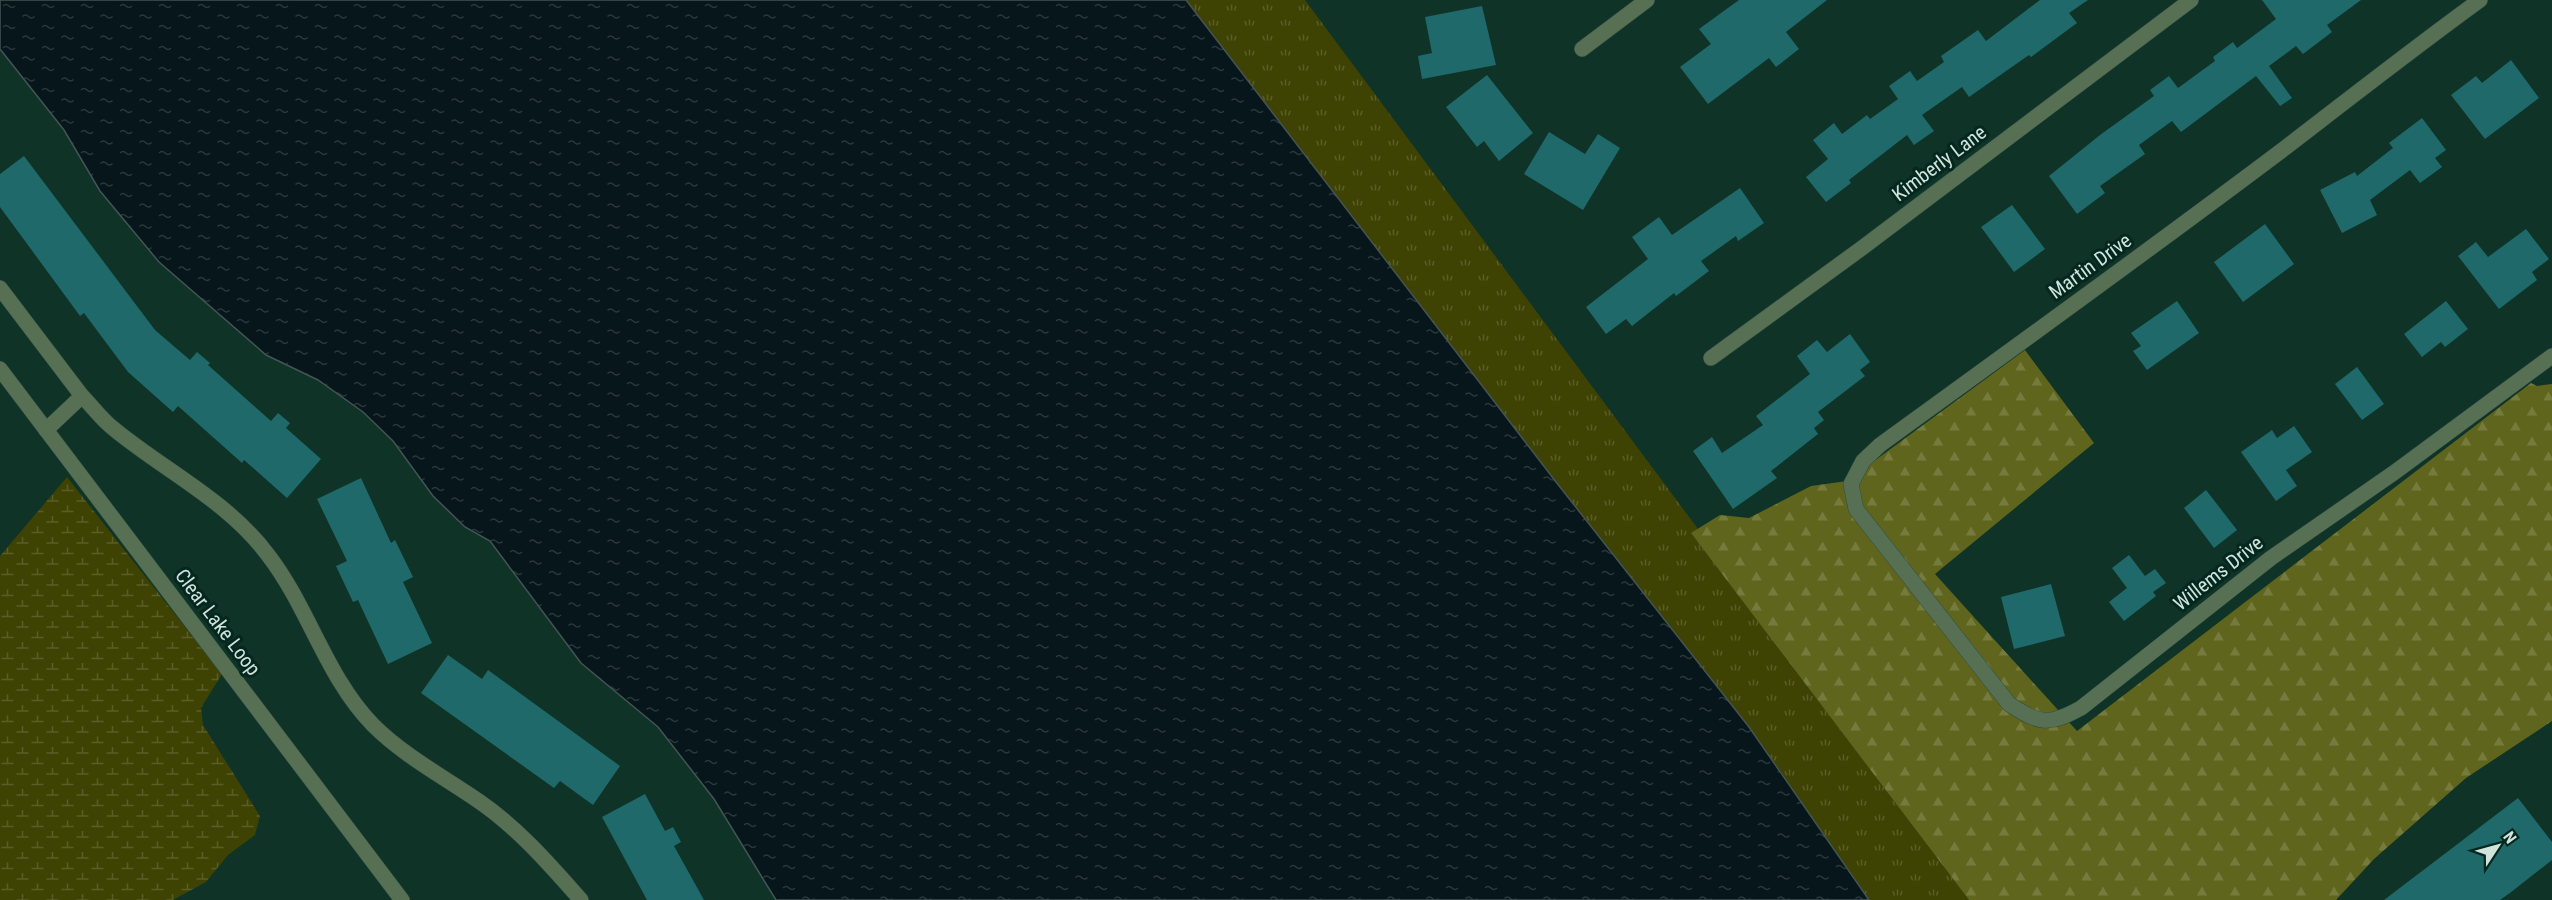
<svg xmlns="http://www.w3.org/2000/svg" width="2552" height="900" font-family="'Roboto Condensed',sans-serif">
<style>
.grass{fill:url(#grass-tufts)}
.forest{fill:url(#forest-firs)}
.wetland{fill:url(#wetland-marsh)}
.water{fill:url(#water-ripples);stroke:#445455;stroke-width:1.5}
.building{fill:#1f696a}
.lines{fill:none;stroke-linecap:round;stroke-linejoin:round}
.minor-casing{stroke:#2e4f44;stroke-width:16}
.minor{stroke:#577054;stroke-width:15}
.labels{text-anchor:middle;stroke-width:6;stroke-linejoin:round;paint-order:stroke}
.street-label{font-size:20px;fill:#d1e4dc;stroke:#04281e}
</style>
<defs>
<pattern id="grass-tufts" width="24" height="20" patternUnits="userSpaceOnUse" patternTransform="scale(1.5)"><rect width="24" height="20" fill="#3e4203"/><path d="M3 7l-1-3M5 7V3M7 7l1-3M15 17l-1-3M17 17v-4M19 17l1-3" fill="none" stroke="#595d27"/></pattern>
<pattern id="forest-firs" width="22" height="20" patternUnits="userSpaceOnUse" patternTransform="scale(1.5)"><rect width="22" height="20" fill="#5f651d"/><path d="M5 1l3.5 6h-7zM16 11l3.5 6h-7z" fill="#757b3d"/></pattern>
<pattern id="wetland-marsh" width="20" height="14" patternUnits="userSpaceOnUse" patternTransform="scale(1.5)"><rect width="20" height="14" fill="#3e4203"/><path d="M1 5h8M5 5V1M11 12h8M15 12V8" fill="none" stroke="#595d27"/></pattern>
<pattern id="water-ripples" width="26" height="14" patternUnits="userSpaceOnUse" patternTransform="scale(1.5)"><rect width="26" height="14" fill="#07161b"/><path d="M2 4q2-2 4 0t4 0M15 11q2-2 4 0t4 0" fill="none" stroke="#2a383c"/></pattern>
</defs>
<rect width="100%" height="100%" fill="#0f3327"/>
<path class="grass" d="M1186 0H1305L1698 529 1692 534 1969 900H1869L1749 727 1556 482Z"/>
<path class="forest" d="M2025 350 2094 443 1935 574 2077 731 2531 383 2537 386 2552 384V721L2466 778 2374 859 2336 900H1969L1691 533 1720 515 1749 518 1811 486 1847 481Z"/>
<path class="wetland" d="M67 477 222 674 201 708 203 725 260 816 255 835 228 855 206 882 173 900H0V556Z"/>
<path class="water" d="M0 0H1186L1556 482 1749 727 1869 900H776L714 799 658 727 581 663 490 541 465 527 433 496 393 441 363 412 318 380 266 355 159 262 100 191 64 130 0 49Z"/>
<g class="building">
<path d="M1739 0H1827L1786 32 1799 49 1776 67 1769 58 1708 104 1680 67 1711 44 1699 29Z"/>
<path d="M2040 0H2088L2069 13 2077 23 2031 57 2029 55 1969 97 1962 87 1922 115 1934 131 1914 145 1907 135 1849 180 1851 183 1826 202 1806 177 1828 159 1813 140 1834 123 1842 134 1867 115 1870 119 1898 99 1889 86 1910 71 1917 81 1944 62 1941 56 1978 30 1986 41Z"/>
<path d="M2262 0H2361L2327 25 2332 32 2303 54 2296 46 2269 66 2292 98 2280 106 2256 76 2181 132 2172 121 2139 145 2145 154 2100 186 2105 193 2077 214 2049 176 2100 135 2154 96 2150 90 2169 76 2178 88 2215 61 2213 57 2233 42 2237 48 2276 19Z"/>
<path d="M1482 6 1496 65 1422 79 1418 56 1432 53 1425 17Z"/>
<path d="M2511 60 2539 98 2485 139 2451 95 2476 76 2482 83Z"/>
<path d="M1487 75 1533 133 1499 161 1484 141 1477 147 1446 107Z"/>
<path d="M2422 118 2446 150 2435 158 2442 167 2420 183 2410 170 2370 200 2377 215 2342 233 2320 190 2355 172 2357 176 2393 148 2389 143Z"/>
<path d="M1549 132 1585 154 1598 134 1620 148 1583 210 1524 174Z"/>
<path d="M24 156 155 330 190 360 197 352 210 363 208 365 271 421 278 413 290 423 286 428 321 459 287 498 244 460 242 463 178 406 173 412 128 372 84 313 80 316 0 207V174Z"/>
<path d="M1740 188 1764 223 1738 241 1736 236 1701 261 1709 271 1676 296 1674 293 1632 326 1626 319 1606 334 1586 307 1648 259 1632 237 1659 217 1672 235Z"/>
<path d="M2012 205 2045 249 2014 272 1981 227Z"/>
<path d="M2265 224 2294 264 2243 302 2214 262Z"/>
<path d="M2526 229 2549 259 2532 272 2537 280 2499 309 2458 256 2476 242 2488 257Z"/>
<path d="M2177 301 2199 333 2147 370 2133 351 2141 346 2131 333Z"/>
<path d="M2446 301 2468 329 2445 347 2441 342 2422 357 2404 334Z"/>
<path d="M1850 334 1870 362 1860 370 1865 376 1818 412 1824 420 1814 428 1818 434 1771 471 1777 478 1733 509 1693 451 1712 437 1722 453 1763 425 1756 416 1810 374 1797 356 1817 340 1827 352Z"/>
<path d="M2357 367 2384 404 2362 420 2335 384Z"/>
<path d="M2294 426 2312 452 2286 470 2297 486 2276 501 2241 452 2272 430 2277 438Z"/>
<path d="M361 478 391 543 395 540 413 577 403 582 432 643 388 664 358 600 353 602 336 566 347 561 317 499Z"/>
<path d="M2206 490 2237 530 2214 548 2184 508Z"/>
<path d="M2129 555 2145 576 2155 569 2166 583 2153 592 2156 596 2124 621 2109 602 2127 588 2112 568Z"/>
<path d="M2051 584 2065 636 2014 649 2001 597Z"/>
<path d="M448 655 482 679 488 670 620 766 593 805 560 781 554 788 421 693Z"/>
<path d="M645 794 665 831 673 827 681 842 674 846 704 900H647L602 817Z"/>
<path d="M2518 798 2552 842V860L2510 893 2500 900H2384Z"/>
</g>
<g class="lines">
<defs>
<g id="minor">
<path d="M2480 0C2414 48 2350 98 2285 148 2151 249 2015 347 1880 445L1863 461 1851 484 1856 509 2009 704C2040 724 2048 726 2081 708L2271 558 2395 472 2552 356"/>
<path d="M1582 49 1647 0"/>
<path d="M0 288 82 396 46 430"/>
<path d="M1711 358 1862 248 2191 0"/>
<path d="M0 369 402 900"/>
<path d="M82 396C93 407 102 420 114 429 165 471 228 501 268 555 309 608 326 677 373 725 404 756 444 777 480 802 519 829 550 865 581 900"/>
</g>
</defs>
<use href="#minor" class="minor-casing"/>
<use href="#minor" class="minor"/>
</g>
<g class="labels">
<g class="street-label">
<text transform="translate(1939 163) rotate(-37)" y="7">Kimberly Lane</text>
<text transform="translate(2090 266) rotate(-36)" y="7">Martin Drive</text>
<text transform="translate(2218 573) rotate(-38)" y="7">Willems Drive</text>
<text transform="translate(218 622) rotate(53)" y="7">Clear Lake Loop</text>
</g>
</g>
<g transform="translate(2498 846) rotate(54)" stroke="#04281e" stroke-width="4.5" paint-order="stroke">
<path d="M0-4.5L10 22L0 15L-10 22Z" fill="#d1e4dc"/>
<text y="-9" font-size="16" font-weight="bold" text-anchor="middle" fill="#d1e4dc">N</text>
</g>
</svg>
